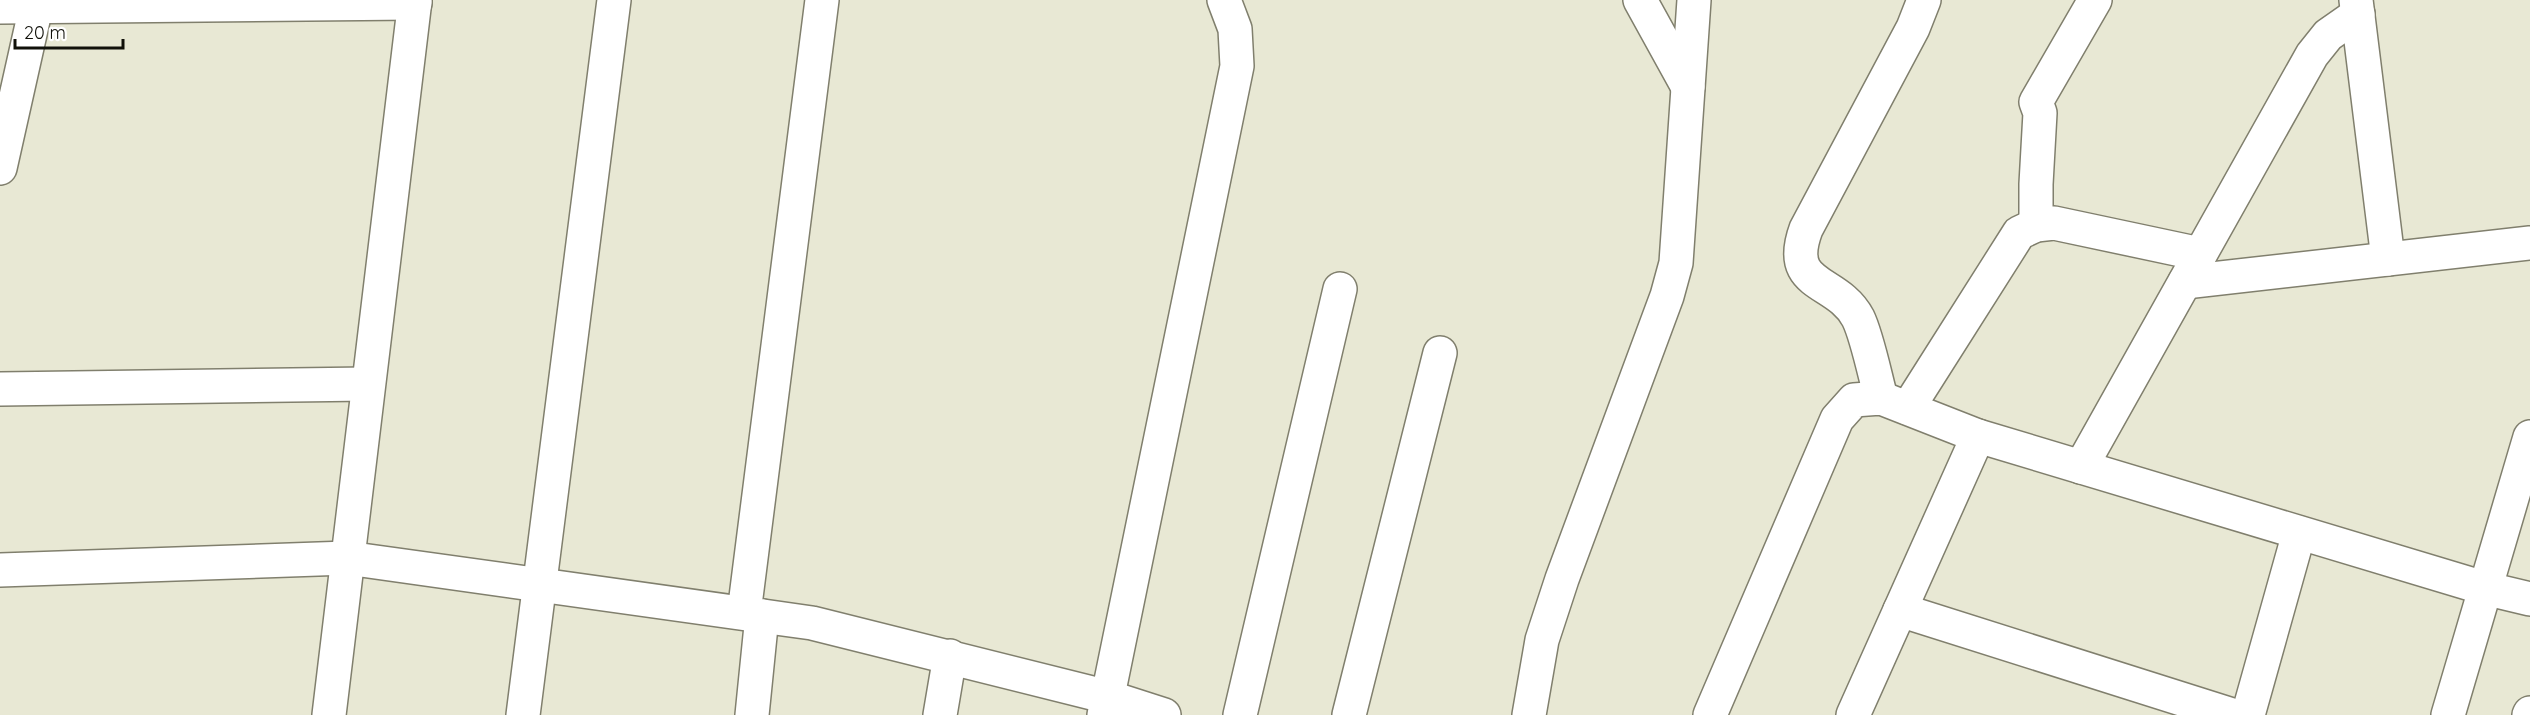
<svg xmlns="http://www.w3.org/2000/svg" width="2530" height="715" font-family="Quicksand,sans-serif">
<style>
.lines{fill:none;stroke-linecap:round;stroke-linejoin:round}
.street-casing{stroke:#807f6d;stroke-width:36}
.street{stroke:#fff;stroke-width:33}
</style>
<rect width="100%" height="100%" fill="#e8e8d4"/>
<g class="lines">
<defs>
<g id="street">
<path d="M1640 0 1688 87"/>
<path d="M2356 0 2388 259"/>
<path d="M0 7 415 3"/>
<path d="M0 168 36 7"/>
<path d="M2036 225V184L2040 113 2036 102 2095 0"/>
<path d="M2185 282 2530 243"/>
<path d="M0 389 368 384"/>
<path d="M1881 398C1875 376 1867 336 1858 318 1837 278 1784 289 1806 229L1913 28 1924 0"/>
<path d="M1908 408 2019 233 2036 225 2054 223 2200 254"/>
<path d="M2081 467 2312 55 2328 35 2358 14"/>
<path d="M0 570 347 558 812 623 1108 697 1164 715"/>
<path d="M1900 610 2232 715"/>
<path d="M744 613 822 0"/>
<path d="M329 715 415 0"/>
<path d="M523 715 614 0"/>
<path d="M752 715 762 616"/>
<path d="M940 715 950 656"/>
<path d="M1104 715 1237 66 1235 29 1224 0"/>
<path d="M1240 715 1340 289"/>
<path d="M1349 715 1440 353"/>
<path d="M1529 715 1542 640 1562 579 1667 296 1676 263 1694 0"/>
<path d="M1710 715 1837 419 1854 400 1881 398 1978 436 2484 588 2530 599"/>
<path d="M1853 715 1978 436"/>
<path d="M2248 715 2299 533"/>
<path d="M2448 715 2530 437"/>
<path d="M2529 715 2530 713"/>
</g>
</defs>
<use href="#street" class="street-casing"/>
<use href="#street" class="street"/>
</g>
<path d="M15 39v9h108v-9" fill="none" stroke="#11110a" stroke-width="3"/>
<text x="24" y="39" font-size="18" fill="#11110a" stroke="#ffffff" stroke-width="4.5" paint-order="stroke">20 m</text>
</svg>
